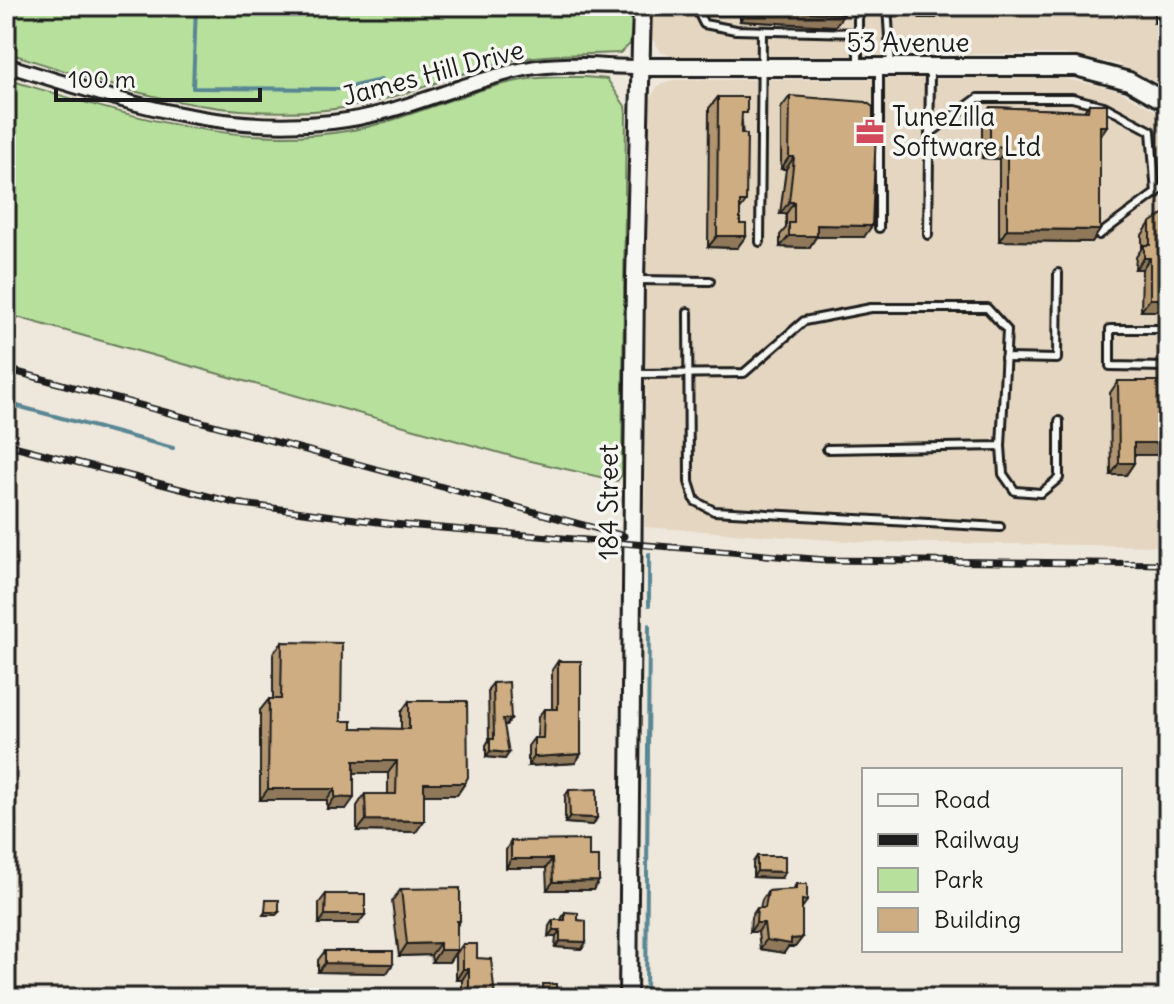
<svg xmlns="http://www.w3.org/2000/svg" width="1174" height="1004" font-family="Delius,sans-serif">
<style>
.built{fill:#e4d6c0}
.green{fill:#b7e09d;stroke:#6a7e5c;stroke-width:2}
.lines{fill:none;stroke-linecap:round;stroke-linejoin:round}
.stream{stroke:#598693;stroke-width:4}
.lane-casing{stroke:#1c1c1c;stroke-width:12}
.street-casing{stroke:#1c1c1c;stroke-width:18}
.secondary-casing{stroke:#1c1c1c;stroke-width:22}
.lane{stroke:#f6f6f2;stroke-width:6}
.street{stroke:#f6f6f2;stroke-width:12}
.secondary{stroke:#f6f6f2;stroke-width:16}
.rail-casing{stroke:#1c1c1c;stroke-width:7}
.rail{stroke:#f6f6f2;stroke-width:4;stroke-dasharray:12;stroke-linecap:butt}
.wall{fill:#b0956f;stroke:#1c1c1c;stroke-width:2}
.shaded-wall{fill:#90795a;stroke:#1c1c1c;stroke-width:2}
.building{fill:#cdad81;stroke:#1c1c1c;stroke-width:2}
.labels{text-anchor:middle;stroke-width:7;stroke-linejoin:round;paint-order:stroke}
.street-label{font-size:26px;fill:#1c1c1c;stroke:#f6f6f2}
.poi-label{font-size:26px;fill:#1c1c1c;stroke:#f6f6f2;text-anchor:start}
</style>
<rect width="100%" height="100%" fill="#eee7db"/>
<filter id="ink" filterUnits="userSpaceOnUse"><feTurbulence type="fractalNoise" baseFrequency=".0125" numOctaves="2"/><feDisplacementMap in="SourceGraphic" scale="16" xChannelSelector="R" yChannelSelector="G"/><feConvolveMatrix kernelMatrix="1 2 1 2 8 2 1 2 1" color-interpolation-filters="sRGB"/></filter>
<g filter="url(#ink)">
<g class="built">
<path d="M649 6H1168V88L1118 64 1063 54 671 56 661 52 650 35Z"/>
<path d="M1061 78 1118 90 1168 118V546L863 542 645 527 647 104 658 86 674 80Z"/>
</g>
<g class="green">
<path d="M6 6H634L630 44 620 53C580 55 540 53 500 63 447 76 398 100 343 108 220 124 120 89 6 52Z"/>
<path d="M584 77 607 79 625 106 626 113 622 475 617 481 518 458 6 314V79C117 112 229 150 347 131 407 121 463 90 523 80 543 76 564 77 584 77Z"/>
</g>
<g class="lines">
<g class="stream">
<path d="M196 6 193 88 340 89 381 80"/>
<path d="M6 403 173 448"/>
<path d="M649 605V554"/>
<path d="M646 998 649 625"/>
</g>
<defs>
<g id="lane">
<path d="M695 6 704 24 736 30 858 33"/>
<path d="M858 6V67"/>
<path d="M887 6 891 67"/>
<path d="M929 134 978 98H1072L1104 106 1151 131 1156 194"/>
<path d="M879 228V71"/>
<path d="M928 235 930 71"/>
<path d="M1099 235 1168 184"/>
<path d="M760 242 762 31"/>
<path d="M637 280 710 281"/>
<path d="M688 312 689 482 695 501 714 511 1000 527"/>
<path d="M1168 329H1110V366L1168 367"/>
<path d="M1005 358 1057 359 1058 273"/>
<path d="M638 374 744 373 804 321 871 308H987L1007 330 1001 446 827 449"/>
<path d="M1001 446 1003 474 1015 491 1041 493 1059 478V421"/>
</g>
<path id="street" d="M6 65C119 99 212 135 332 122 401 115 459 82 525 69 561 61 603 67 640 67"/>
<g id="secondary">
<path d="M640 67H1076L1129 81 1168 103"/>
<path d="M628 998 635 280 642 6"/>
</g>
</defs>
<use href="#lane" class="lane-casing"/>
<use href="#street" class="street-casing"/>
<use href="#secondary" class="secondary-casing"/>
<use href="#lane" class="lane"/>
<use href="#street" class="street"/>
<use href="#secondary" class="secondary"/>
<defs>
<g id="rail">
<path d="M6 369 624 536"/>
<path d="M6 444 235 503 393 524 826 560 1168 564"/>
</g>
</defs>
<use href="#rail" class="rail-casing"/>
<use href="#rail" class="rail"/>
</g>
<g class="wall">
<path d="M705 6H846L844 14 835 26 740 21V15H709V7H705Z"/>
<path d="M902 6H987L983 11 942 10 936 18H920L919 9H902Z"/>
<path d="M1142 6H1168V23H1154V11H1142Z"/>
<path d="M790 96 864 237H816L809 248 780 247V235L786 228V214H780L786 169H781V108Z"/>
<path d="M718 97 742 121 746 202 740 210V224L746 236 737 248 708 247 709 108Z"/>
<path d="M1089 104 1100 137V230L1092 242 999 241V159L982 158V119L990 107 1084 111Z"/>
<path d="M1150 223 1168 311H1141L1142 269H1135L1136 257 1142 248V235Z"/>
<path d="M1118 381H1168V455H1134V463L1126 475H1111L1110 393Z"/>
<path d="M282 642 341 721 352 728 401 729V712L409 701 465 783 457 795H424L416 832 357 831V806L365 794H388V773H354L346 809H327V800H260V710L269 699H273V654Z"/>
<path d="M558 661 581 754 575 763 528 766V746L534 738H537L538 717 544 709H552V670Z"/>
<path d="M493 683 511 719 506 725H504L505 759 486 757V745L489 740 488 689Z"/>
<path d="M569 790 597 818 593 825 565 823V796Z"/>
<path d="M511 841 589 857 593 890H547L546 868H506V850Z"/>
<path d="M757 856 781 878 753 877V862Z"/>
<path d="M796 884 807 901 802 908V938L795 947H788L784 953 760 949 758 932H750L751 917 757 908H760L762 900 768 891 793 890Z"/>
<path d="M401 889 460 921 457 926V950L449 962H432L431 955 399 956 392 901Z"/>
<path d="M326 894 358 924H319V903Z"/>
<path d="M565 912 578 920 586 942 582 949 555 947 556 937H548L549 926 553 920H561Z"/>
<path d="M463 944 477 958 495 998H462V980H456V954Z"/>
<path d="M325 951 387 973 318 972V960Z"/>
</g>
<g class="shaded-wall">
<path d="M715 6H746L740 15H709Z"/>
<path d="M904 6H922L919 9H902Z"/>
<path d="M939 6H987L983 11 942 10 936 18H920L926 9Z"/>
<path d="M1018 6H1094L1089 13 1013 12Z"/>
<path d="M1145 6H1158L1154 11H1142Z"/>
<path d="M748 9 844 14 835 26 740 21Z"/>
<path d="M1163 11H1168V23H1154Z"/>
<path d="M1100 126H1107L1099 138Z"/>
<path d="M990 146 1007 147 999 159 982 158Z"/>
<path d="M789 157H794L786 169H781Z"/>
<path d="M789 202H794L786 214H780Z"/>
<path d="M817 225 872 226 864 237H816L809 248 780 247 789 236Z"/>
<path d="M1007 229 1100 230 1092 242 999 241Z"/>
<path d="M717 236H746L737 248 708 247Z"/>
<path d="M1144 258H1150L1142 269H1135Z"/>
<path d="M1150 299H1168V311H1141Z"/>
<path d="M1134 443H1168V455H1125Z"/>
<path d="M1119 463H1134L1126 475H1111Z"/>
<path d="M503 719H511L506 725H499Z"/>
<path d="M490 751 509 753 505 759 486 757Z"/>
<path d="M581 754 575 763 528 766 534 757Z"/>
<path d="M354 761H397L388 773H346Z"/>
<path d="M424 783H465L457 795H416Z"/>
<path d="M268 789H335L327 800H260Z"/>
<path d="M335 797 354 798 346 809H327Z"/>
<path d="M570 817 597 818 593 825 565 823Z"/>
<path d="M366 820 424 821 416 832 357 831Z"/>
<path d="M511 859H552L546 868H506Z"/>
<path d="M757 871 785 872 781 878 753 877Z"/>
<path d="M599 881 593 890H547L553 882Z"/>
<path d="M265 912H279L276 915H263Z"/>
<path d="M325 915H365L358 924H319Z"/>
<path d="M756 923H764L758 932H750Z"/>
<path d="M553 930H560L556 937H548Z"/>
<path d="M802 938 795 947H788L784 953 760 949 766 940Z"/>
<path d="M560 941 586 942 582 949 555 947Z"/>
<path d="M440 943 431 955 399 956 407 944Z"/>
<path d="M440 950H457L449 962H432Z"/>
<path d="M325 963 393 964 387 973 318 972Z"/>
<path d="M463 969H469L462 980H456Z"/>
</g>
<g class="building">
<path d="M748 6H846L844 14 748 9Z"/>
<rect x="926" y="6" width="17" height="3"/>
<rect x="1163" y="6" width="5" height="5"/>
<path d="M790 96 866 102 873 107V132H876L872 226 817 225V236H789V223H794V202H789L794 157H789Z"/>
<path d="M718 97H747V113H742L741 133 747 134 746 202H740V224H746V236H717Z"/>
<path d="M1089 104H1107V126H1100V230L1007 229V147L990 146V107L1088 111Z"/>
<path d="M1168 211V299H1150V258H1144V245H1150V223Z"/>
<path d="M1118 381H1168V443H1134V463H1119Z"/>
<path d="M282 642 342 643 341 721H352V728L409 729V701H467L468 777 465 783H424V821L366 820 365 794H396L397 761H354V798L335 797V789H268L269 699H281Z"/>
<path d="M558 661H581V754L534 757V738H543L544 709H558Z"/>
<path d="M509 682 511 719H503L509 753 490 751V739H494L493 683Z"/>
<path d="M597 789V818L570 817 569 790Z"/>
<path d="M589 840V857H599V881L553 882 552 859H511V841Z"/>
<path d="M757 856H785V872L757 871Z"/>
<path d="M796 884H807V901L802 900V938L791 939V944L766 940 764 923H756L757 908H765L768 891 796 889Z"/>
<path d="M460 888V921H457V950H440V943L407 944 401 889Z"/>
<path d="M326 894H365V915H325Z"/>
<path d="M266 900H279V912H265Z"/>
<path d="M565 912 578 913V920L586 921V942L560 941V930H553V920H565Z"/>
<path d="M463 944H477V958L491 959 495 998H469V969H463Z"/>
<path d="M325 951H393V964L325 963Z"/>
<path d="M543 984H556V998H544Z"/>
</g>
</g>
<defs>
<symbol id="office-bare" viewBox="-9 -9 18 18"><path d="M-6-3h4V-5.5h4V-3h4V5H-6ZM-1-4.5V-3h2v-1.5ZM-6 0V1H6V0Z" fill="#d1495b" stroke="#f6f6f2" stroke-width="2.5" paint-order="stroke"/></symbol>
</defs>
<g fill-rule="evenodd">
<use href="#office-bare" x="850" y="112" width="40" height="40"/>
</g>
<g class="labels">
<g class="street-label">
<text x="908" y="52">53 Avenue</text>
<text transform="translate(433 73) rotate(-15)" y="9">James Hill Drive</text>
<text transform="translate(609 502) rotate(-90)" y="9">184 Street</text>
</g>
<g class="poi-label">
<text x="892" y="126">TuneZilla<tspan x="892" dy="30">Software Ltd</tspan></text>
</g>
</g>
<rect width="1174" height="1004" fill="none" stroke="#f6f6f2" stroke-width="32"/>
<rect x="16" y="16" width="1142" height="972" fill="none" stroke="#1c1c1c" stroke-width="3" filter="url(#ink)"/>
<rect x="862" y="768" width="260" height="184" fill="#f6f6f2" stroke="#9f9f9c" stroke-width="2"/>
<rect x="878" y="794" width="40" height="12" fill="#f6f6f2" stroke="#9f9f9c" stroke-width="2"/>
<text x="934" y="808" font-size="24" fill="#1c1c1c">Road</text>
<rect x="878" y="834" width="40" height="12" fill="#1c1c1c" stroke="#9f9f9c" stroke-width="2"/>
<text x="934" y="848" font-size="24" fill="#1c1c1c">Railway</text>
<rect x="878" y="868" width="40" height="24" fill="#b7e09d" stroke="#9f9f9c" stroke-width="2"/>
<text x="934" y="888" font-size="24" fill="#1c1c1c">Park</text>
<rect x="878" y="908" width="40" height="24" fill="#cdad81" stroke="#9f9f9c" stroke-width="2"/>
<text x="934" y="928" font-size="24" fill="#1c1c1c">Building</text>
<path d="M56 88v12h204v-12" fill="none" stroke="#1c1c1c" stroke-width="4"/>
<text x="68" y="88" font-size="24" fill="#1c1c1c" stroke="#f6f6f2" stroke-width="6" paint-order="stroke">100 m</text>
</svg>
